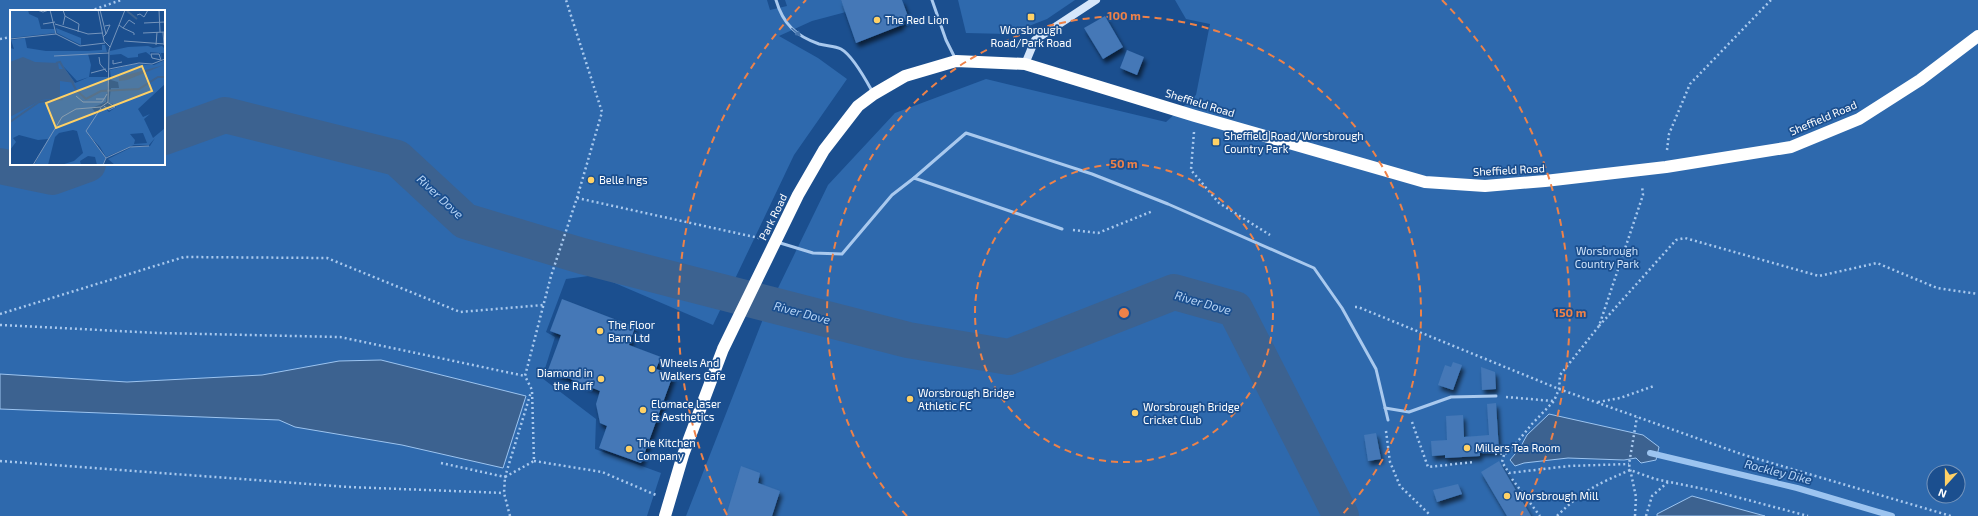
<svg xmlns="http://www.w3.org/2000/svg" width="1978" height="516" font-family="'Exo 2',sans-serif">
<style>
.green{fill:#2e69ad;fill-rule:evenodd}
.water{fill:#3c6290;stroke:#9cc4f0}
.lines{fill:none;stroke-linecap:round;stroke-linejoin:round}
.stream{stroke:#9cc4f0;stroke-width:6}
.river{stroke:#3c6290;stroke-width:36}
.building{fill:#4478b7;filter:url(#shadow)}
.path{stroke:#a9c9ee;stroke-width:2.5;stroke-dasharray:2 3;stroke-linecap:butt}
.lane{stroke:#a9c9ee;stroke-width:3}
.secondary{stroke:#d6e6fa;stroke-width:8}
.highway{stroke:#fff;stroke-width:12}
.oneway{fill:#4674ac}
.ring{fill:none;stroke:#ee8249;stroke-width:2;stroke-dasharray:7 5}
.poi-dot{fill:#ffd166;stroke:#1b4f8f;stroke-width:1.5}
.labels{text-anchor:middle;stroke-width:3.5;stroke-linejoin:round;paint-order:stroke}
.poi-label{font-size:11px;fill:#fff;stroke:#1b4f8f;text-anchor:start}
.street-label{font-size:11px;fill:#fff;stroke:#1b4f8f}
.park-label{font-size:11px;fill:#cfe3fa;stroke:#1b4f8f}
.water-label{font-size:12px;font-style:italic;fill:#b5d3f5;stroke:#1b4f8f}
.inset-river{fill:none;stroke:#3c6290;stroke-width:2}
.inset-road{fill:none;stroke:#7695bc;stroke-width:1}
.view{fill:#ffd166;fill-opacity:0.15;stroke:#ffd166;stroke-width:2}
.inset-edge{fill:none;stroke:#fff;stroke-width:2}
.centre{fill:#ee8249;stroke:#1b4f8f;stroke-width:2}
.ring-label{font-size:12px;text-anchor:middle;font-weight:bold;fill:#ee8249;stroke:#1b4f8f;stroke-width:3.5;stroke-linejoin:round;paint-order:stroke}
</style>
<defs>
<filter id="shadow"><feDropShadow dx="2.5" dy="4.5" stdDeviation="2" flood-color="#0009"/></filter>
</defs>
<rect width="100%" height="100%" fill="#1b4f8f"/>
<g class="green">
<path d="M0 0H767L770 10 787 6 785 0H841L846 12 812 21 779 36 818 58 847 79 794 155 713 325 596 275 566 279 546 332 555 337 542 378 596 419 595 449 661 473 647 516H0ZM11 11H164V164H11Z"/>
<path d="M958 0H1075L1047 19 1008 34 966 33Z"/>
<path d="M1175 0H1978V516H686L763 319 828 185 895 113 986 79 1166 122 1196 95 1210 24 1186 19ZM1934 472H1958V496H1934Z"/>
</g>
<g class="water">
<path d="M381 360 526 396 503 468 402 445 295 427 279 420 0 409V374L127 382 262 375 339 361Z"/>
<path d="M1549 414 1643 435 1659 447 1656 460 1641 463 1636 458 1624 460 1568 458 1524 463 1515 466 1510 460 1520 448 1527 435Z"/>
<path d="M1692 496 1765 516H1657V514Z"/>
</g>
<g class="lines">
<path class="stream" d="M1650 453 1797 488 1892 516"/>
<g class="river">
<path d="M164 137 225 115 397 158 465 221 582 256 908 340 1009 357 1174 292 1235 309 1341 516"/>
<path d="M0 166 52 177 88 164"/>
</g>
</g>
<g class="building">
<path d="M841 0H902L909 19 901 22 902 25 856 43Z"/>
<path d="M1105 16 1123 47 1103 59 1084 28Z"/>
<path d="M1127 50 1144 57 1137 75 1120 68Z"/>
<path d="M562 299 635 327 629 345 661 357 656 369 673 375 641 463 599 448 607 426 600 423 596 404 600 391 548 370 561 335 550 331Z"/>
<path d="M1453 362 1462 365 1453 390 1438 385 1445 365 1451 367Z"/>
<path d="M1481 367 1495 372 1496 389 1482 390Z"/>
<path d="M1496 403 1499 451 1480 452V456L1445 458V455L1432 456 1431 441 1447 440 1446 416 1463 415 1464 437 1489 435 1487 404Z"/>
<path d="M1376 433 1381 459 1368 461 1364 435Z"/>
<path d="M1499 461 1508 477 1531 516H1507L1481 472Z"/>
<path d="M741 466 760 473 758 483 780 491 772 516H726Z"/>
<path d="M1458 484 1462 494 1437 502 1433 490Z"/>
</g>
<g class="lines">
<g class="path">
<path d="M90 11 121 0"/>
<path d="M0 39 11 37"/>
<path d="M1194 132 1191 170 1219 203 1270 235"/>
<path d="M1667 150 1669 134 1690 84 1771 0"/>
<path d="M577 198 759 238"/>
<path d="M1073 230 1098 233 1153 211"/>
<path d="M1355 307H1358L1559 389 1741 454 1951 516"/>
<path d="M0 314 184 257 327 258 460 312 543 305"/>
<path d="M0 325 159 333 340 337 525 376"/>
<path d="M1599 326 1676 240 1685 238 1819 276 1877 263 1937 288 1978 294"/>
<path d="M1506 397 1553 401"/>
<path d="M1598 402 1620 398 1654 386"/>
<path d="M1412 422 1428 467 1474 462"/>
<path d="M1386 431 1390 462 1400 486 1429 514V516"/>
<path d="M1495 454 1508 453 1532 424 1554 401 1559 389 1560 375 1599 326 1643 195 1642 186"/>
<path d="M1504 455 1502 462 1509 473 1569 466 1629 464"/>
<path d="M0 461 349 487 504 493"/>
<path d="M534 461 602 472 656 495"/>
<path d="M441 463 505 477 531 392"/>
<path d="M1512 479 1540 516"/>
<path d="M510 516 504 493 505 477 534 461 532 390 525 376 551 276 577 198 602 112 566 0"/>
<path d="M1557 516C1583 490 1598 484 1630 470L1655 479 1714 491 1808 516"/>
<path d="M1635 516 1636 497 1629 464 1637 417"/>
<path d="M1646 516 1652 496 1668 482"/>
</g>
<g class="lane">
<path d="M776 0C783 24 796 36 819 44 826 46 835 46 841 49 852 55 866 80 872 91"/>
<path d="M932 0 946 40 955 58"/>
<path d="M914 178 966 133 1092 174 1168 204 1314 268 1342 308 1376 369 1388 420"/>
<path d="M777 242 813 253 842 254 892 195 914 178 1062 229"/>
<path d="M1385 408 1409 412 1451 397 1496 396"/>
</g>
<path class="secondary" d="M1025 64 1035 40 1096 0"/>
<path class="highway" d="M665 516 683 455 723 349 798 195 824 150 858 106 874 94 905 76 956 61 1025 64 1195 116 1425 182 1485 186 1545 181 1666 167 1791 147 1859 119 1920 80 1978 36"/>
</g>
<defs><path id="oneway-solid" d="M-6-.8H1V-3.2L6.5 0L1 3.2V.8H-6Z"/></defs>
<use class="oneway" href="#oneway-solid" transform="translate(796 32) rotate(41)"/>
<g class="ring">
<circle cx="1124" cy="313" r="149"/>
<path d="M907 516A297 297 0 1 1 1341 516"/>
<path d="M727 515A446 446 0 0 1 806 0M1442 0A446 446 0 0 1 1521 515"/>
</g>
<g class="poi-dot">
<rect x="1027" y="13" width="8" height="8" rx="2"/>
<circle cx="877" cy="20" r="4"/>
<rect x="1212" y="138" width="8" height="8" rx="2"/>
<circle cx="591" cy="180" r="4"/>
<circle cx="600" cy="331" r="4"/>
<circle cx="652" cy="369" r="4"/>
<circle cx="601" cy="379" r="4"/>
<circle cx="910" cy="399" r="4"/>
<circle cx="643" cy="410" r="4"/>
<circle cx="1135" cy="413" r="4"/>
<circle cx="1467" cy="448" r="4"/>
<circle cx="629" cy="449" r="4"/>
<circle cx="1507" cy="496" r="4"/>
</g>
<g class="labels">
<g class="poi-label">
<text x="885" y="24">The Red Lion</text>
<text x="1031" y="34" text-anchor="middle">Worsbrough<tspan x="1031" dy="13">Road/Park Road</tspan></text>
<text x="1224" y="140">Sheffield Road/Worsbrough<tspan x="1224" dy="13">Country Park</tspan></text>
<text x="599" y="184">Belle Ings</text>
<text x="608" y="329">The Floor<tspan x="608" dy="13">Barn Ltd</tspan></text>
<text x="660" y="367">Wheels And<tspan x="660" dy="13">Walkers Cafe</tspan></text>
<text x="593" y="377" text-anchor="end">Diamond in<tspan x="593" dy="13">the Ruff</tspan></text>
<text x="918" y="397">Worsbrough Bridge<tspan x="918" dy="13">Athletic FC</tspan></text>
<text x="651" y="408">Elomace laser<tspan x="651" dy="13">&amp; Aesthetics</tspan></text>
<text x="1143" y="411">Worsbrough Bridge<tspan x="1143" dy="13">Cricket Club</tspan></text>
<text x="637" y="447">The Kitchen<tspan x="637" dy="13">Company</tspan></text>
<text x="1475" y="452">Millers Tea Room</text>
<text x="1515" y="500">Worsbrough Mill</text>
</g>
<g class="street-label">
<text transform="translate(1200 103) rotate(17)" y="4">Sheffield Road</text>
<text transform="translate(1823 118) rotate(-23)" y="4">Sheffield Road</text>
<text transform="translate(1509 170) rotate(-3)" y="4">Sheffield Road</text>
<text transform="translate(773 217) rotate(-64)" y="4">Park Road</text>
</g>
<g class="park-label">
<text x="1607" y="255">Worsbrough<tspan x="1607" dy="13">Country Park</tspan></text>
</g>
<g class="water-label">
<text transform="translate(440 197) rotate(43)" y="4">River Dove</text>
<text transform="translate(1203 303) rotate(16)" y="4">River Dove</text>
<text transform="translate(802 313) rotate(15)" y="4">River Dove</text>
<text transform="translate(1778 472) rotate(14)" y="4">Rockley Dike</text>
</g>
</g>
<g transform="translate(10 10)">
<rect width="155" height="155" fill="#1b4f8f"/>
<path d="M0 0H18L19 4 28 8 31 19H45V23L1 28ZM46 18 71 28V35L47 23ZM15 28 17 38 36 41H78L92 40V35H95L97 42 78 44 81 55 79 67 67 71 53 56 65 73 79 67H99L96 92 82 98 87 104 94 97 99 102 106 97 104 95 102 98 103 94 99 93 101 78H109L108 72 101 70 100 60 124 54 144 55 155 50V74L128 99 133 107 140 104 134 109 143 128 155 118V155H105L98 149 122 137 140 136 145 128 139 135H124L96 147 90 137 76 122 96 148 93 155H87L85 147 78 146 70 151 71 155H51L64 151 73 143 67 121 63 120 49 123 45 127 38 155H24L38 129 28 130 9 125 3 128 6 132 0 140V38L4 39 1 30ZM133 123 137 133 124 134 125 130 120 124ZM138 36 143 38 152 36 155 39V43H151L152 49 150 43 140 42 141 46 136 42 128 44V47L118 48 111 44 100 45V41L118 37Z" fill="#2e69ad" fill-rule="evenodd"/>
<path d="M13 47 25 52 48 53 49 59H55L65 73 50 71V88L31 90 0 107V52ZM154 55 117 70 109 71V67Z" fill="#3c6290"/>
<path class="inset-river" d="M117 1 127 9M46 53 50 52 54 59M62 72 66 80 76 89 91 81 129 79 148 67H155M0 112 29 92 53 89"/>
<path class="inset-road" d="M27 0 33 2 39 0M40 0 46 24M88 0 94 31 100 37M90 0 96 24 93 27M149 0 150 22M127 5 130 4 134 7 138 0M55 6 69 14 68 22M134 13 155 12M33 14 45 12M45 14 78 24 93 23M53 15 55 6 53 0M109 15 113 18 119 10 125 14M95 16 100 15 96 24M113 18 124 23V25M153 22 154 35M133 23 155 22M0 29 46 24 70 36 95 33M114 31 155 34M146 35 147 22M44 46 99 43M89 47 90 54 97 62M103 50V54L112 52M151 50 142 48 141 44H149L151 50M99 59 129 53 142 54 155 49M81 63 96 59M66 86 73 92H92L94 89M86 89H94L97 84M94 96 99 100 105 97 97 92M91 98 76 121 96 148 93 155M96 148 120 137 139 136M23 155 52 107 66 99 91 97 98 92 99 40 115 0"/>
<path class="view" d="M132 56 142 81 46 118 36 93Z"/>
<rect width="155" height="155" class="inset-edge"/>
</g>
<circle cx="1124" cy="313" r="6" class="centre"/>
<g class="ring-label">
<text x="1124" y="20">100 m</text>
<text x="1124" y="168">50 m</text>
<text x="1570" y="317">150 m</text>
</g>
<g transform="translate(1946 484) rotate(201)"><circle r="19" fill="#1b4f8f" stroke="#7695bc"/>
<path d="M0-3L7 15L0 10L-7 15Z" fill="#ffd166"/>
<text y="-6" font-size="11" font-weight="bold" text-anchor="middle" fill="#ffffff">N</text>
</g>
</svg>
